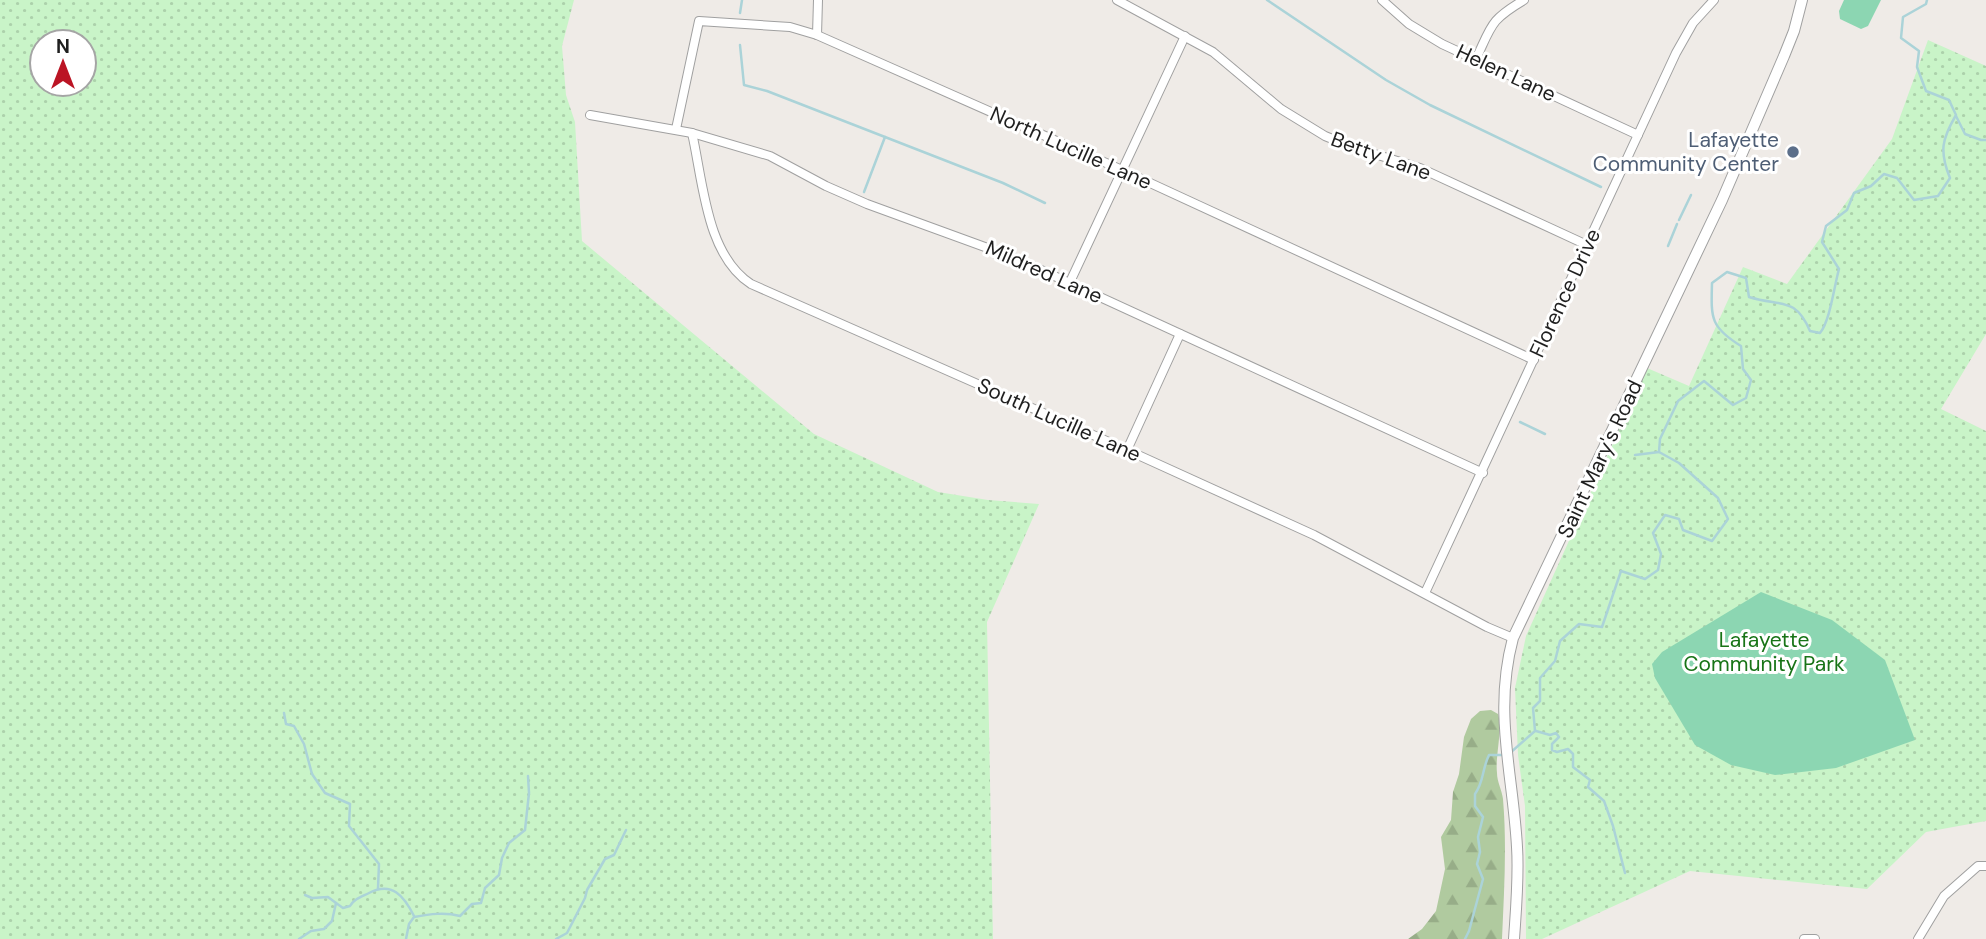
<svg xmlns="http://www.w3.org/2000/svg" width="1986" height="939" font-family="'DM Sans',sans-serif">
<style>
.forest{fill:url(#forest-firs)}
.park{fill:url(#park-dots);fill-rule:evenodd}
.pitch{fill:#8cd6b2}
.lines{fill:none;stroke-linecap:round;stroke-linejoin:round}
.stream{stroke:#abd3d8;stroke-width:2.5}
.minor-casing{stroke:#a0a0a0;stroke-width:10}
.tertiary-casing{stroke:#a0a0a0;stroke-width:12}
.minor{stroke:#fff;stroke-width:8}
.tertiary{stroke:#fff;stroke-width:10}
.service-dot{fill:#5c6f8a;stroke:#fff;stroke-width:2.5}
.labels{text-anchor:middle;stroke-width:6;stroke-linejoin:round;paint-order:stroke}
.street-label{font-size:21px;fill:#1f1f1f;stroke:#fff}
.service-label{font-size:21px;fill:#4e5e75;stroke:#fff;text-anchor:end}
.park-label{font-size:21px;fill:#187417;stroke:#fff}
</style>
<defs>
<pattern id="forest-firs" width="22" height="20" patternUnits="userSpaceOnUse" patternTransform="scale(1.75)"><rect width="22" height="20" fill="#b0ca9f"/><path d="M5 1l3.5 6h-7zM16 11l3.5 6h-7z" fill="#97ad88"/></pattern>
<pattern id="park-dots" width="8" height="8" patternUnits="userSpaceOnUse" patternTransform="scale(1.75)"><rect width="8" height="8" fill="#c9f4c8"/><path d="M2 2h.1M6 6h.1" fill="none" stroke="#acd1ab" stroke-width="1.8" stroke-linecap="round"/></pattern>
</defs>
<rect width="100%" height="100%" fill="#efebe7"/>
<path class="forest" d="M1491 710 1498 714C1503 729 1495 756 1497 773 1497 782 1502 790 1503 799 1507 846 1504 893 1502 939H1408L1422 929 1436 911 1445 869 1441 837 1451 820 1453 792 1459 774 1464 737 1471 719 1480 711Z"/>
<g class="park">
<path d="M0 0H574L562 46 566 95 575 122 582 241 814 434 938 492 988 500 1039 504 987 622 993 939H0ZM84 42V84H42V42Z"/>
<path d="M1928 40 1986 66V334L1941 409 1986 431V821L1926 832 1867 889 1690 871 1542 939H1526L1525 806 1518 755 1515 688 1526 636 1647 368 1689 386 1743 267 1787 284 1892 139Z"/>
</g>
<g class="pitch">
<path d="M1844 0H1881L1868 26 1861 29 1840 19 1839 11Z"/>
<path d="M1761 592 1832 620 1885 660 1915 740 1836 768 1775 775 1731 765 1695 745 1655 678 1652 664 1662 652Z"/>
</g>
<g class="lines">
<g class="stream">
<path d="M1267 0 1386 80 1430 105 1601 187"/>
<path d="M740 13 742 0"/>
<path d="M740 45 744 85 767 91 1003 183 1045 203"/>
<path d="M1956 116 1965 134 1981 140H1986"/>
<path d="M864 192 885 137"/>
<path d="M1679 220 1691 195"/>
<path d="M1668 246 1677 224"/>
<path d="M1520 422 1545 434"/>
<path d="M1635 455 1659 452"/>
<path d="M284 713 286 724 294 726 304 744 312 774 325 793 350 804 349 826 379 864 378 888"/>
<path d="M1536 731 1550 735 1556 733 1559 737 1552 744V750L1557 752 1568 749 1573 754V767L1590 780 1588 787 1604 801 1613 826 1625 873"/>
<path d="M1510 753 1535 731 1533 708 1540 701V678L1555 661 1560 641 1579 624 1602 627 1621 571 1645 579 1658 570 1661 554 1653 533 1665 515 1679 519 1683 530 1712 541 1728 519 1718 498 1679 463 1659 452 1660 439 1678 401 1704 381 1733 405 1746 398 1751 380 1743 369 1741 346C1710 327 1711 318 1712 283L1727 272 1746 278 1749 297C1781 307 1795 296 1810 331L1820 333C1830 321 1834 287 1839 269L1822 242 1826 226 1847 210 1854 193 1871 186 1884 174 1897 178 1914 200 1938 196 1950 178C1939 151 1942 139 1956 115L1949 100 1926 91 1917 67 1919 51 1901 38 1903 17 1926 4 1927 0"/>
<path d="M305 895 312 898 328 897 336 903"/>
<path d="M299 939 311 931 324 929 332 921 336 903 343 908 350 906C354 899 361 897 369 893 392 881 404 896 414 916"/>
<path d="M406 939 409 924 414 917C430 914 445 912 460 916L472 904 481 903 485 888 499 875 502 858 509 843 525 830 529 793 528 776"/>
<path d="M556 939 567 933 585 898 587 890 605 859 614 855 626 830"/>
<path d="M1465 939 1469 931 1483 879 1477 864 1480 852 1478 837 1483 817 1475 806V794C1484 782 1482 769 1489 755H1504"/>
</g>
<defs>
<g id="minor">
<path d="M1117 0 1213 52 1281 109 1325 136 1352 147 1420 168 1587 245"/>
<path d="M1382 0 1409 24 1442 44 1638 135"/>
<path d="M817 35 818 0"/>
<path d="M1476 59C1492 25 1490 20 1524 0"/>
<path d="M590 115 692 133 770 156 826 186 867 204 1015 258 1483 473"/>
<path d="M676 129 699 21 790 27 817 35 1122 170 1534 360"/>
<path d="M692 133C703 181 706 255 751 284L1127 450 1314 535 1487 627 1513 638"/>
<path d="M1070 282 1185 36"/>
<path d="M1127 450 1180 334"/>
<path d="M1425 593 1676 53 1693 23 1714 0"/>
<path d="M1804 939H1815"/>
<path d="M1918 939 1944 896 1978 866H1986"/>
</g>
<path id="tertiary" d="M1514 939C1516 909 1519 877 1517 847 1513 773 1493 713 1513 638L1722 200 1784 56 1794 31 1802 0"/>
</defs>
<use href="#minor" class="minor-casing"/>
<use href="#tertiary" class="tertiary-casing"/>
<use href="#minor" class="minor"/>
<use href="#tertiary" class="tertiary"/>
</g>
<circle class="service-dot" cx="1793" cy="152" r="7"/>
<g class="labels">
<g class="street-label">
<text transform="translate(1506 73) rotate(25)" y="7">Helen Lane</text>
<text transform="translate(1071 148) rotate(24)" y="7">North Lucille Lane</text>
<text transform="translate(1381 156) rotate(20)" y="7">Betty Lane</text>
<text transform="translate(1044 272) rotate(24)" y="7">Mildred Lane</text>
<text transform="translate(1565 293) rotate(-65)" y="7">Florence Drive</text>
<text transform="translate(1059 420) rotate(24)" y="7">South Lucille Lane</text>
<text transform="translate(1600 459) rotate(-65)" y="7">Saint Mary's Road</text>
</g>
<g class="service-label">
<text x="1779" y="147">Lafayette<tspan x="1779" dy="24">Community Center</tspan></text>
</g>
<g class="park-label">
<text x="1764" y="647">Lafayette<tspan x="1764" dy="24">Community Park</tspan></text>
</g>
</g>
<g transform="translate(63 63)"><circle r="33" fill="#ffffff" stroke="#a5a5a5" stroke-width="2"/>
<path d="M0-5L12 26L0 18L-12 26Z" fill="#bb1424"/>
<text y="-10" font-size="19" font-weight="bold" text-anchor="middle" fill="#1f1f1f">N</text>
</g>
</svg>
